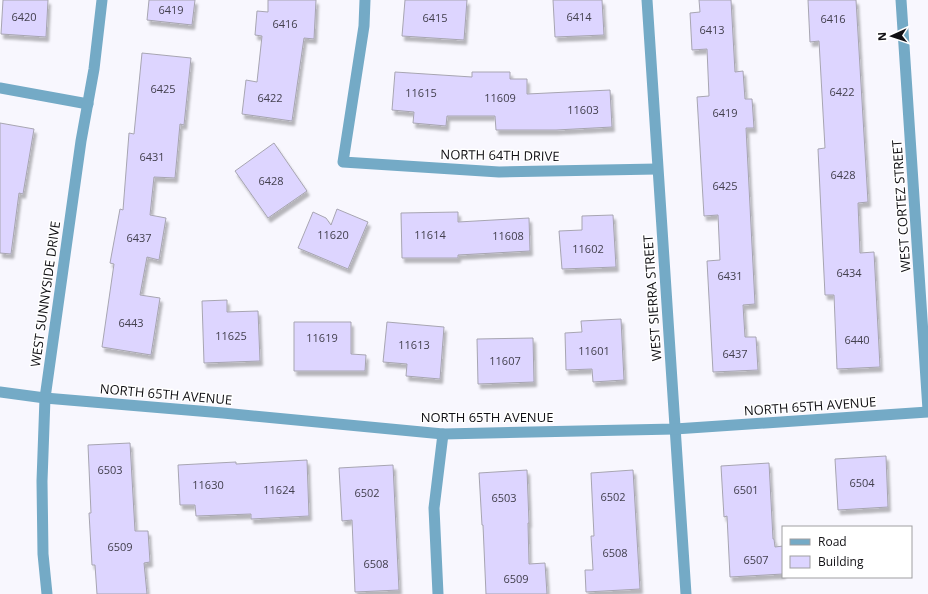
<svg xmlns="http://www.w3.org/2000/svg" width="928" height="594" font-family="'Open Sans',sans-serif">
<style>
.building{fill:#ddd5ff;stroke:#a7a5b1;filter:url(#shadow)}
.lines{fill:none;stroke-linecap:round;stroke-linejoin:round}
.minor{stroke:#74aac6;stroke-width:11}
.labels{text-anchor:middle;stroke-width:3;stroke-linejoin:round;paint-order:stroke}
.number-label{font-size:11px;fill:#43404e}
.street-label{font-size:13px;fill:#100f13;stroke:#fff}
</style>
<defs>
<filter id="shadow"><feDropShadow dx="2.5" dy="4.5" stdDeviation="1" flood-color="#0004"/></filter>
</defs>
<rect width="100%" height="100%" fill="#f8f7fe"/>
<g class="building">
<path d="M3 0H48L46 37 1 34Z"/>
<path d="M149 0H195L192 25 147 20Z"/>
<path d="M268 0H316L314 39 304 38 292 121 242 114 246 80 257 82 262 36 255 35 257 11 268 12Z"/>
<path d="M405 0H467L464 40 402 36Z"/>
<path d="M553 0H602L604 35 555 37Z"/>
<path d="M699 0H731L735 72 743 71 745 99H752L754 128H746L755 304 743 305 745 337H756L758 370 713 372 707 261 720 260 718 215 704 216 697 97 709 96 707 49 692 50 690 13 700 12Z"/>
<path d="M808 0H856L868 202 858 203 860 253 874 252 880 367 837 369 834 295H825L818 149 825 148 819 41 810 42Z"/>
<path d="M142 53 191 58 184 125 180 124 175 178 154 177 150 215 166 218 159 260 147 257 140 295 160 298 151 355 102 347 114 264 110 263 120 209 123 210 129 133 134 134Z"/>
<path d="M395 72 472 77V72H510V79H527V94L610 90 612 127 556 130H496L495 116H447L446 126 413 123 414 112 392 110Z"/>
<path d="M0 123 34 129 23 194 19 193 11 254 0 253Z"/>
<path d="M274 143 307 191 268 218 235 171Z"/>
<path d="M337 209 368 222 348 269 298 248 313 212 326 218 331 225Z"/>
<path d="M458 212V222L529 218 530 251 458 255V258H402L401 213Z"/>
<path d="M613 215 616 267 562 269 559 231 582 230V216Z"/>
<path d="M227 300V312L258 311 260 361 204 363 202 301Z"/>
<path d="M621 319 624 380 593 382 592 369 566 370 565 333 582 332 581 321Z"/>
<path d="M294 322H351V354L366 355 365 371H294Z"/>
<path d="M387 322 444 327 440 379 406 376 407 364 383 362Z"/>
<path d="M533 338 534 382 478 384 477 339Z"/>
<path d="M130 443 135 531H148L150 562 144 563 147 594H97L95 565H92L89 513H91L88 445Z"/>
<path d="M886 456 888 507 838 510 835 459Z"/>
<path d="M307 460 309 516 251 519V514L196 516 195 505H180L178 465 236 462V464Z"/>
<path d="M769 463 773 539H774L775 547 783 546V574L730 577 727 516 724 517 721 466Z"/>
<path d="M393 465 399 590 355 592 352 520 342 521 339 468Z"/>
<path d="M527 470 529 523H528L529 564 545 563 547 594H486L483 525H482L479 473Z"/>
<path d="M633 470 640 589 586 592 585 570H593L591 536H594L591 473Z"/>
</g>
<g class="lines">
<g class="minor">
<path d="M365 0 364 26 343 162 499 172 657 169"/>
<path d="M647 0 686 594"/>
<path d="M901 0 928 410"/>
<path d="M0 88 88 104"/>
<path d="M0 392 45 398 223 413 443 434 675 429 928 412"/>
<path d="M47 594 43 554 42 481 45 398 81 141 94 69 102 0"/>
<path d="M438 594 434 508 443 434"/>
</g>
</g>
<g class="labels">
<g class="number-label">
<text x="171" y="14">6419</text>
<text x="24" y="21">6420</text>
<text x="579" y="21">6414</text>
<text x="435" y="22">6415</text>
<text x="833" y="23">6416</text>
<text x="285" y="28">6416</text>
<text x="712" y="34">6413</text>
<text x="163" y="93">6425</text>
<text x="842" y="96">6422</text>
<text x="421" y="97">11615</text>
<text x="270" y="102">6422</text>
<text x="500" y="102">11609</text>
<text x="583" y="114">11603</text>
<text x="725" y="117">6419</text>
<text x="152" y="161">6431</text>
<text x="843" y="179">6428</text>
<text x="271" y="185">6428</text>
<text x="725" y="190">6425</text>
<text x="333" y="239">11620</text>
<text x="430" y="239">11614</text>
<text x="508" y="240">11608</text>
<text x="139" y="242">6437</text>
<text x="588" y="253">11602</text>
<text x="849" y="277">6434</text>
<text x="730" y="280">6431</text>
<text x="131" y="327">6443</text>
<text x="231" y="340">11625</text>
<text x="322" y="342">11619</text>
<text x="857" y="344">6440</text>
<text x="414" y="349">11613</text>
<text x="594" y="355">11601</text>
<text x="735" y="358">6437</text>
<text x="505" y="365">11607</text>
<text x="110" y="474">6503</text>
<text x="862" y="487">6504</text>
<text x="208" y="489">11630</text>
<text x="279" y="494">11624</text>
<text x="746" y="494">6501</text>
<text x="367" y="497">6502</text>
<text x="613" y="501">6502</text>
<text x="504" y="502">6503</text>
<text x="120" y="551">6509</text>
<text x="615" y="557">6508</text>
<text x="756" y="564">6507</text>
<text x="376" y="568">6508</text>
<text x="516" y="583">6509</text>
</g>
<g class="street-label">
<text transform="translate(500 155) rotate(1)" y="5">NORTH 64TH DRIVE</text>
<text transform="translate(901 206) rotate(-94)" y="5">WEST CORTEZ STREET</text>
<text transform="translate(45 294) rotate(-82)" y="5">WEST SUNNYSIDE DRIVE</text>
<text transform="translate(652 298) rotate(-94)" y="5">WEST SIERRA STREET</text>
<text transform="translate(166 394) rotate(5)" y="5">NORTH 65TH AVENUE</text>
<text transform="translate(810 406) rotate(-4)" y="5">NORTH 65TH AVENUE</text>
<text x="487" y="422">NORTH 65TH AVENUE</text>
</g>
</g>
<rect x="782" y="526" width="130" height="52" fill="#ffffff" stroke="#9f9fa1"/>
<rect x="790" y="539" width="20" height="6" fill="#74aac6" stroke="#9f9fa1"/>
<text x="818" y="546" font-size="12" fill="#100f13">Road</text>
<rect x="790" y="556" width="20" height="12" fill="#ddd5ff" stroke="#9f9fa1"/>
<text x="818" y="566" font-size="12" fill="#100f13">Building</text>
<g transform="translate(892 36) rotate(267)" stroke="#ffffff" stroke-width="3" paint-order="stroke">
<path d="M0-3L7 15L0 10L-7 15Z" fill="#100f13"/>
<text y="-6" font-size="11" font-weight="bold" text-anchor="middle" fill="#100f13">N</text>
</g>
</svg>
